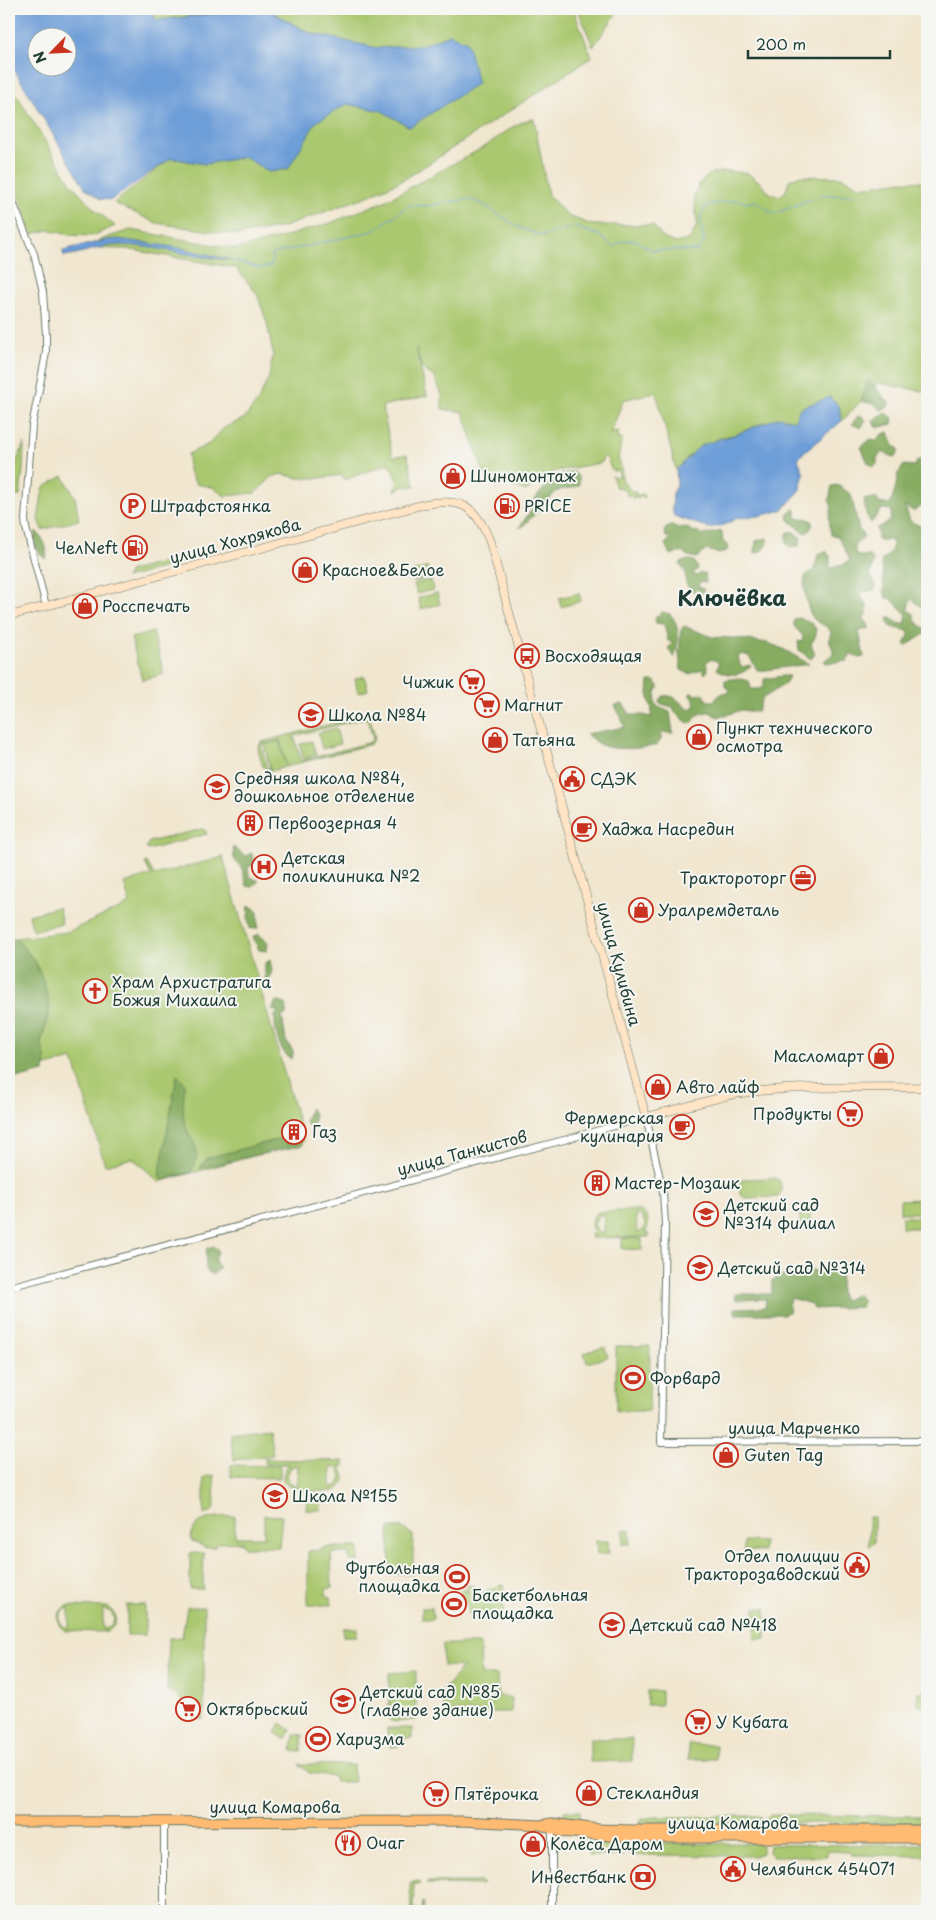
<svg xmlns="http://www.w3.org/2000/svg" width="936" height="1920" font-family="'Playpen Sans',sans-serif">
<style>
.green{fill:#aac86f;stroke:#648252;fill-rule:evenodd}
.forest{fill:#87ac62;stroke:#53744b}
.water{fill:#6e9ed8;stroke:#466e86;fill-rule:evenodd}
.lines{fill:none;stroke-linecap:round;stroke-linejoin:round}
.stream{stroke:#6e9ed8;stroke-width:1}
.tertiary-casing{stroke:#68786a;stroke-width:8}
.secondary-casing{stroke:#68786a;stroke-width:9}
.primary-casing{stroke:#68786a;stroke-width:11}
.tertiary{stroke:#fff;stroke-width:6}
.secondary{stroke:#ffe4c6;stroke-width:8}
.primary{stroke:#ffbb71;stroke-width:9}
.labels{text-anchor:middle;stroke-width:4;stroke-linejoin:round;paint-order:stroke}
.poi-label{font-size:16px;fill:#1f3d34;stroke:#f6f6f2;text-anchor:start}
.street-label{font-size:16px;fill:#1f3d34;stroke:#f6f6f2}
.district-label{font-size:21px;font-weight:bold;fill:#1f3d34;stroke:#f6f6f2}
</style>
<rect width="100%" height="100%" fill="#f6f6f2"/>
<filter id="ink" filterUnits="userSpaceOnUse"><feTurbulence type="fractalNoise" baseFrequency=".02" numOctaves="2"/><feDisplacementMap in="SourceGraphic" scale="10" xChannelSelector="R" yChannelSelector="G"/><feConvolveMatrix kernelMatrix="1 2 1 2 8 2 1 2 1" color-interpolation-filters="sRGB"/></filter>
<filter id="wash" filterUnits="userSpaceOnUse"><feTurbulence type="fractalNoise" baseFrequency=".0096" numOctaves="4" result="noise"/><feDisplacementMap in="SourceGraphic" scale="20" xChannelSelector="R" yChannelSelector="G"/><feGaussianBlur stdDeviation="1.12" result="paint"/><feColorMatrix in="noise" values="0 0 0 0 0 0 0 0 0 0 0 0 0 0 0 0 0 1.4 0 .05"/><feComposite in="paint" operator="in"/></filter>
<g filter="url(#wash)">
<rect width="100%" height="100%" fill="#f1e6cf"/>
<g class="green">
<path d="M151 9H253L156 20Z"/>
<path d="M266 9H573L592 57 405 179 368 196 284 227 237 235 156 223 114 203 171 158 205 164 245 157 269 172 288 169 316 121 347 104 382 111 410 127 451 34 422 45 377 48 310 33Z"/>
<path d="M578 9H620L593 47Z"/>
<path d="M9 82 70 182 92 207 115 226 92 236 70 235 49 230 32 234 9 165Z"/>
<path d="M534 119 548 195 568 216 592 225H653L663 238 676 243 690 239 697 225 694 195 700 183 712 173 728 171 747 173 760 182 770 194 780 196 786 191 789 180 798 176 842 177 861 187 903 181 925 182 927 184V392L878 383 842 421 839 406 830 397 815 403 794 421 762 423 737 434 719 438 687 457 682 466 676 470 656 392 623 400 610 436 615 431 616 434 618 430 619 431 617 439H622L618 460 620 461 619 465 621 466 622 475 620 476H622L623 482H625L624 483 633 492 635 491 636 495 643 494 645 498 641 497 639 499 636 498 634 500 632 498 633 495 627 496V492L620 487 616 488 612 476 617 477 620 475 616 469 614 472C609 468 609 460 604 455L601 463 555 471 526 491 485 476 463 412 442 409V395L435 378 422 368 416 348 427 396 382 406 393 457 407 454 415 486 402 487 395 491 398 481 389 463 345 480 341 475 320 478H299L281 474 272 477 255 493 225 496 212 487 196 484 189 471 188 454 209 444 224 428 245 418 259 399 269 377 273 354 267 323 257 294 236 268 126 249 83 248 108 237 131 230 237 249 280 238 330 223 385 201 486 146 514 126 527 120Z"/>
<path d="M24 443 23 469 20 496 12 497 9 482Z"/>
<path d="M63 476 75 497 79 520 42 530 38 520 43 488Z"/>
<path d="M162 563 166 567 126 578 130 571Z"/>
<path d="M428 567 431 577 414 582 412 572Z"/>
<path d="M431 580 433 590 417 594 414 584Z"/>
<path d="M437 593 440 604 421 609 418 598Z"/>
<path d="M579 593 581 601 561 607 559 598Z"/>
<path d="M153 632 164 674 142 680 131 638Z"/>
<path d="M364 676 368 690 358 693 355 679Z"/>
<path d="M363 716 367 717 370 720 375 738 371 744 270 771 263 767 258 749 261 742ZM364 718 368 721 373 738 371 742 301 761 294 736ZM281 740 280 741 286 765 279 741 264 745 270 769 267 768 261 746 263 744Z"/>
<path d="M336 728 340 744 322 749 318 733Z"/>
<path d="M312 741 316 755 303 759 300 744Z"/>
<path d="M202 829 205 830 207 834 148 850 146 848 149 842Z"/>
<path d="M223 857 304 1142 159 1182 133 1158 105 1165 73 1059 9 1076V939L67 932 130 904 124 883 151 875 145 863 147 862 154 875Z"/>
<path d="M58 907 62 923 33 931 29 915Z"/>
<path d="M775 1178 779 1180C782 1184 782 1193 778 1197L744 1198 740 1194 739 1184 743 1179Z"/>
<path d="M923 1199V1213H900V1200Z"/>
<rect x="800" y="1208" width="10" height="20"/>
<path d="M638 1210C649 1214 651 1224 645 1233H649V1237L591 1238V1234H595C589 1226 590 1218 598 1212ZM604 1214V1234L597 1231 594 1224 598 1216ZM636 1214 641 1216 645 1223 643 1230 637 1233Z"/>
<rect x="902" y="1217" width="19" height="11"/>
<path d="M622 1238 642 1239V1250L622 1249Z"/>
<path d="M616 1346H650L649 1411H616Z"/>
<path d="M605 1347 608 1357 587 1363 584 1353Z"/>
<path d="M269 1428 273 1455 234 1460 230 1433Z"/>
<path d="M265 1459 344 1461V1466H340C347 1474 346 1488 333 1491 327 1492 320 1491 314 1491 298 1490 271 1487 289 1464H265ZM298 1465 297 1487 289 1483 287 1476 291 1467ZM331 1466 338 1468 342 1476 339 1484 331 1488Z"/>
<path d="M231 1465 280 1466V1478L231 1477Z"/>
<path d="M214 1475 215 1508 212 1511 204 1514V1478L207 1476Z"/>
<path d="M307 1495 321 1496V1510H306Z"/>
<path d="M264 1515 282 1516 279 1547H244L242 1542 217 1543 215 1547 206 1548 191 1540C191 1516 217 1517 235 1516V1537H264Z"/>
<path d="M869 1517H874V1543L869 1546Z"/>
<path d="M389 1528H402L413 1535V1574H390Z"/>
<rect x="623" y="1530" width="7" height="14"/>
<path d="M596 1541H608L609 1554 597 1555Z"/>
<path d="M744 1541 764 1542 763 1551H744Z"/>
<path d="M325 1547H359V1561H349V1553H331L332 1588 326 1589V1596L331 1597 332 1605H308V1551L321 1550Z"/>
<path d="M190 1553H204L203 1589H190Z"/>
<rect x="450" y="1572" width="14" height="10"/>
<path d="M504 1584 503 1620 470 1619 467 1603H461V1589H466L467 1594V1585L474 1586 478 1594Z"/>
<rect x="448" y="1595" width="11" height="18"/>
<rect x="127" y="1605" width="18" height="30"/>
<path d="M67 1606 108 1607 115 1614C117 1623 113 1630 104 1632L65 1631C55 1624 55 1612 67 1606ZM69 1608V1629L62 1625 59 1619 62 1611ZM103 1609 111 1612 114 1618 112 1625 104 1629H103Z"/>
<path d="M187 1607H204V1719H197L200 1711 188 1705 167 1689 169 1638 182 1637Z"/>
<path d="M422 1608H432L433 1619H422Z"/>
<rect x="755" y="1608" width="11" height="31"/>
<rect x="343" y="1628" width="14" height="8"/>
<path d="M443 1644H480L481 1675H497L498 1695 511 1699 512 1712H444L443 1690 463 1667 443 1666Z"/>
<path d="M416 1671V1720L394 1722 389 1720V1673Z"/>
<rect x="647" y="1691" width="14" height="14"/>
<path d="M919 1692H927V1706L918 1705 917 1694Z"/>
<path d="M281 1723 291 1730 285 1739 275 1733Z"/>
<path d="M387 1728H412V1738L402 1740 398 1746 393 1747 389 1746 387 1742Z"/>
<path d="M294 1734 303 1735 301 1752 292 1751Z"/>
<path d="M590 1739H632V1761L590 1762Z"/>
<path d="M688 1744 716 1745V1759H688Z"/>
<path d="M299 1764 353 1765 354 1782H335L333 1776 309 1773Z"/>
<path d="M564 1811H580V1820L564 1816Z"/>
<path d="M770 1815 927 1816V1823H769L766 1819Z"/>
<path d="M757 1816 761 1817 760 1822 639 1823 642 1819 654 1817Z"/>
<path d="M760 1843 762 1846V1853L754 1856 632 1855 615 1844Z"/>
<path d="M597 1844H607L623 1856H589L587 1846 595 1847Z"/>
<path d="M927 1844V1856L851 1855 850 1852 827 1851V1856H772L768 1852 769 1845Z"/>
<path d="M420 1881V1884H414L413 1910 422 1911 423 1902 424 1903V1911H411L410 1884 413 1882Z"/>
<path d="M427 1882H482V1885L427 1884Z"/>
</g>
<g class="forest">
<path d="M870 381 887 400 889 402 888 407 881 410 874 404 861 401 866 387V382Z"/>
<path d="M886 413 893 418 892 424 880 427 875 426 873 421 878 416Z"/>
<path d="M858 416 863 417 866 420 861 428 852 424Z"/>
<path d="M889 432 894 446 899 449 897 455 893 457 882 452 877 458V464L874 467 868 463 861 447 871 439 876 440 883 434Z"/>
<path d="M925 457 927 461V495L925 496 924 505 913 511 905 506 910 521 922 527 927 533V568L924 569 927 578V608L924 609 912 599 909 603 908 610 914 614C915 622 918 625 925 628L926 633 906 646 905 644 909 635 908 631 891 627 888 622 889 617 900 624 905 623 907 615 890 598 887 599C882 591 884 582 883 573 883 567 880 566 882 560 888 557 891 552 893 545L891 540H878L877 528 890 521 892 510 883 509 881 510 871 523 866 514 864 499 876 498 879 503 890 505 898 479 897 475 904 465 915 466 917 461Z"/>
<path d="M574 472 579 478V485C572 490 564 487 556 492L522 527 519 528 535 504 532 503C544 488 553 474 574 472Z"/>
<path d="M837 485 851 494 859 530 863 534V538L855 545V552L858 556H869L873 559 871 577 876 585 875 590 862 592 860 595 867 606V614L864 616V619L868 624 869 629 859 631 864 657 859 658 850 653V657L847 661 826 663 824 661 834 653 829 639 831 632C826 624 818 624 813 618 808 613 802 584 805 577 806 574 808 574 811 572 816 568 816 561 818 554L826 551 830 556V568L843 565 850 560 838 536 831 535 829 518 832 507 829 500 832 486Z"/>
<path d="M794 508 796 510V517L800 519 806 518 812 521V526L808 532 804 533 789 520 787 515Z"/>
<path d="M672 525 678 528 686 527 693 532 697 531 703 535 722 531 723 542 727 545 728 550 719 554C702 548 710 549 696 558L688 556 682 552 670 555 665 544 671 538 669 537H666L664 531 667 527Z"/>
<path d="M36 531C44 539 48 547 46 559 36 553 32 542 36 531Z"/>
<path d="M788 532H794L801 538 799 546 790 547C785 542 786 539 788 532Z"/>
<path d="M767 538C768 546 763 552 755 553L756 541Z"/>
<path d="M689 560 694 561 698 569 694 572V575L697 576 700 573H705L706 583 701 582 698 584 699 587 704 589 703 594 697 589 694 592C684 585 686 580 685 571L680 565 681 562Z"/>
<path d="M662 612 670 614C681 626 679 643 674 658L668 648 672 644 670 641H668L664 624 656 623 655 618Z"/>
<path d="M799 618C806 620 818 624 816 634 816 637 812 641 811 645L815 653 811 659 799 650 798 641 802 642 803 636 794 626V619Z"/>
<path d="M684 626 712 637 733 638 768 643 783 649 809 664 758 671 749 656 742 654 738 656 740 665 743 667 748 665 751 666C742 676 728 677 717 669L719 664 717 661 710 659 706 662 708 671 705 674 702 669C692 672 693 677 681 670L679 654 681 630Z"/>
<path d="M782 676H789L785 684 762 699 758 710 756 712 741 710 721 717 715 716 710 712C706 712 701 713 698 715 691 722 693 728 683 719 678 715 675 713 673 707L662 704 659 702 663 696C675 694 679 702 688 709L695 707 694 699 689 695 692 692 695 695 704 694 707 701H713L722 693H728L729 689 725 687V680L738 678 749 681 751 689H759L764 686V679Z"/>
<path d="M649 681H655L659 687 656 692 655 703 658 707 670 712 673 733H667L665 732 661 733V740L657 745C643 749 611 751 599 744 594 741 590 737 586 734L625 727 615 705 623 704 631 715H643L651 717 652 710 648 694Z"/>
<path d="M233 847 245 856 252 853 254 866H248L249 876 259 881 253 887 247 886 242 869 234 859Z"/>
<path d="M249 905 258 911V928L250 929 248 918Z"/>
<path d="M9 934 18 941 35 961 44 983 50 1008 41 1044 46 1059 44 1072 24 1077 9 1078Z"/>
<path d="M258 934 268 942 267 951 259 950 253 937Z"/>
<path d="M270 960 272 970 269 981 265 979V963Z"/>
<path d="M276 1001 286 1004V1015L282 1016 286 1041 293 1051V1055L291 1059C278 1051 274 1029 275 1015L279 1012 272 1010Z"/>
<path d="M177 1075 185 1083C184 1094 182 1108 184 1119 188 1142 206 1146 191 1172L163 1180 159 1177Z"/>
<path d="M310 1108 315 1115 312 1131 305 1122Z"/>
<path d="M299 1134 303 1145 200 1168 207 1158Z"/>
<path d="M214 1246 218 1251 215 1261 220 1268 213 1275 206 1270V1254L207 1248Z"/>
<path d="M841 1270 840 1291 844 1301 856 1294 862 1299V1307L814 1309 811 1304 791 1298 788 1304 790 1311 784 1314H735V1308L765 1307 766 1299 736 1300 735 1294H772V1280L794 1271Z"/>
</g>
<g class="water">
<path d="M9 9H151L156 20 266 9 310 33 377 48 422 45 450 34 467 42 478 83 410 127 382 111 347 104 316 122 288 169 269 172 245 157 205 164 171 158 111 200 100 199 85 188 9 61ZM38 38H68V68H38Z"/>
<path d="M118 239 181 248 232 260C195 258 158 246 121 245 100 245 83 254 64 256L63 253V250L107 240Z"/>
<path d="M830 397 839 406 842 421 805 451 798 459 804 474 799 492 782 510 760 516 738 518 724 525 709 528 674 516 672 509 673 492 677 483 676 470 701 445 737 434 779 417 794 421 800 408Z"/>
</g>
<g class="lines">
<path class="stream" d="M232 260 259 268 271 266 272 254 373 231 409 205 425 206 470 199 484 205 518 227 542 236 573 227 599 235 613 247 623 241 636 240 651 250 698 251 704 243 700 218 706 205 737 200 746 203 755 201 774 214 821 195H854"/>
</g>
</g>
<g filter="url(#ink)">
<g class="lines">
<defs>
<g id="tertiary">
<path d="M9 193 34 254 43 292 46 335V353L32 426 25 519 26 528 46 606"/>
<path d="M9 1287 564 1140 646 1117 663 1192 665 1224 661 1442 927 1441"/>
<path d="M164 1822V1911"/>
<path d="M552 1830V1911"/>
</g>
<path id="secondary" d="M9 616 425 504C463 498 476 506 490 542L646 1117 734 1094C797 1085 863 1088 927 1087"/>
<g id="primary">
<path d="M9 1822 462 1821 541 1825 552 1823 599 1829 634 1830H927"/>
<path d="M541 1825 560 1832 634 1838H927"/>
</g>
</defs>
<use href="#tertiary" class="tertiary-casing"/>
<use href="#secondary" class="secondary-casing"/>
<use href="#primary" class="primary-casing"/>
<use href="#tertiary" class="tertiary"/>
<use href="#secondary" class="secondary"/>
<use href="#primary" class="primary"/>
</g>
</g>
<defs>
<symbol id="shop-ring" viewBox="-11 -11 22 22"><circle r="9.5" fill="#f6f6f2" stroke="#c8321e" stroke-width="1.5"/><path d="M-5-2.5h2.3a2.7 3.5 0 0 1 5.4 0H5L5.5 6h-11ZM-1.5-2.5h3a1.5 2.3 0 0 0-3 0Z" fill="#c8321e"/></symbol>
<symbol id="parking-ring" viewBox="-11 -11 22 22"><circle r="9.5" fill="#f6f6f2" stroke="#c8321e" stroke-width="1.5"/><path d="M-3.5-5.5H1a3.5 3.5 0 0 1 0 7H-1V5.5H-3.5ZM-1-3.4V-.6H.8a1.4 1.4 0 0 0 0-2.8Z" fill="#c8321e"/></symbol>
<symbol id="fuel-ring" viewBox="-11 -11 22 22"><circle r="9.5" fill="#f6f6f2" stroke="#c8321e" stroke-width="1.5"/><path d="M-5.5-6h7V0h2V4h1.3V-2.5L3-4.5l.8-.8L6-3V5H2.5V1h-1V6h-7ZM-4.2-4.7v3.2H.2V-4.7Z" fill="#c8321e"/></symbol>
<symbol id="bus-ring" viewBox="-11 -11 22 22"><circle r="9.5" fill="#f6f6f2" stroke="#c8321e" stroke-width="1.5"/><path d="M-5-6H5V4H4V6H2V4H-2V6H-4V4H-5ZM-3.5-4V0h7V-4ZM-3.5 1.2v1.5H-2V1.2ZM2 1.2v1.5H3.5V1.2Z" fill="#c8321e"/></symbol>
<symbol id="supermarket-ring" viewBox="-11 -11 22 22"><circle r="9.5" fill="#f6f6f2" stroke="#c8321e" stroke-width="1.5"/><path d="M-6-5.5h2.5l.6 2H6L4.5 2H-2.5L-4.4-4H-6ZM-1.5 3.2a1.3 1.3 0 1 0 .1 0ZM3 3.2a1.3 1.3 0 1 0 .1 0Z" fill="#c8321e"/></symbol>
<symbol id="school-ring" viewBox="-11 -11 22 22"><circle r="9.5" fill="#f6f6f2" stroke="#c8321e" stroke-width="1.5"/><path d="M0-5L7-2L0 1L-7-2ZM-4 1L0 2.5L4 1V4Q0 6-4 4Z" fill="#c8321e"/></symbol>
<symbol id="civic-ring" viewBox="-11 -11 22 22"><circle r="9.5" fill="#f6f6f2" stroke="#c8321e" stroke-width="1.5"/><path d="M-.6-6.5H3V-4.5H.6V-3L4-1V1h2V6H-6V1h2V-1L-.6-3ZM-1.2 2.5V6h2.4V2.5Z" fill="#c8321e"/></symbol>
<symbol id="building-ring" viewBox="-11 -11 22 22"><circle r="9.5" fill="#f6f6f2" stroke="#c8321e" stroke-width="1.5"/><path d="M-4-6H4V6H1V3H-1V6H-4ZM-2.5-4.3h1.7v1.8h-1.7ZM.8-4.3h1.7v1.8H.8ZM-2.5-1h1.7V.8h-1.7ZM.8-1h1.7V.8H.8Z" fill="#c8321e"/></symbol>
<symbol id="cafe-ring" viewBox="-11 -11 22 22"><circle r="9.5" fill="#f6f6f2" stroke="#c8321e" stroke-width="1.5"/><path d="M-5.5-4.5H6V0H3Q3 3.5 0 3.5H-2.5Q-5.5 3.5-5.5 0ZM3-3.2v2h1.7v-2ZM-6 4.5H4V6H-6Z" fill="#c8321e"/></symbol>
<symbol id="hospital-ring" viewBox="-11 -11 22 22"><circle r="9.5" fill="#f6f6f2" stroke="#c8321e" stroke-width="1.5"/><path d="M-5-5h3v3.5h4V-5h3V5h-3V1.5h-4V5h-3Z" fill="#c8321e"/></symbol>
<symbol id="office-ring" viewBox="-11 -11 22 22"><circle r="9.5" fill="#f6f6f2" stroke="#c8321e" stroke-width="1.5"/><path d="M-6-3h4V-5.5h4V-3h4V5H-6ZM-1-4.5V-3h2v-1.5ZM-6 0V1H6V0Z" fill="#c8321e"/></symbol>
<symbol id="church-ring" viewBox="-11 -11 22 22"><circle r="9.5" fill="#f6f6f2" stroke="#c8321e" stroke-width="1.5"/><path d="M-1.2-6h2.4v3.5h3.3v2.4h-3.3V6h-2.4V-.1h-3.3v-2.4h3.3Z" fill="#c8321e"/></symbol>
<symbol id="stadium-ring" viewBox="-11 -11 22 22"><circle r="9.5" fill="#f6f6f2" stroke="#c8321e" stroke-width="1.5"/><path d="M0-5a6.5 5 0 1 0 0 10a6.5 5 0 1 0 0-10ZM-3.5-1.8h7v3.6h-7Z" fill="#c8321e"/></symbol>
<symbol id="restaurant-ring" viewBox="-11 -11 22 22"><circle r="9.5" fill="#f6f6f2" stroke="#c8321e" stroke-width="1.5"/><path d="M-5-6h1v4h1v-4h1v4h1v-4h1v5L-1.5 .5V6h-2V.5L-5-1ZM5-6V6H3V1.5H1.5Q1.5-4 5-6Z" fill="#c8321e"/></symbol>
<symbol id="bank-ring" viewBox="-11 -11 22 22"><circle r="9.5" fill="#f6f6f2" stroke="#c8321e" stroke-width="1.5"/><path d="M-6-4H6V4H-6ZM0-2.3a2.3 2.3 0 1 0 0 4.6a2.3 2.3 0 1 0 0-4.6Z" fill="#c8321e"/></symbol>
</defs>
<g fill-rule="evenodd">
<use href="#shop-ring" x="439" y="462" width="28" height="28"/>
<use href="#parking-ring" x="119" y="492" width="28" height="28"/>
<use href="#fuel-ring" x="493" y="492" width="28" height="28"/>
<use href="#fuel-ring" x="121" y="534" width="28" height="28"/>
<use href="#shop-ring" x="291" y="556" width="28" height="28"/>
<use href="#shop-ring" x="71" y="592" width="28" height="28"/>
<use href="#bus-ring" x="513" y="642" width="28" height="28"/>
<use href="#supermarket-ring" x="458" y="668" width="28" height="28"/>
<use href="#supermarket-ring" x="473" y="691" width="28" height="28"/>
<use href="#school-ring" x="297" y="701" width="28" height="28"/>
<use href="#shop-ring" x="685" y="723" width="28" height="28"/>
<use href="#shop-ring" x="481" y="726" width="28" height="28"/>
<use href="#civic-ring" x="558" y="765" width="28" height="28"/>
<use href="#school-ring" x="203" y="773" width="28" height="28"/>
<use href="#building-ring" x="236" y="809" width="28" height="28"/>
<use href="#cafe-ring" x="570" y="815" width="28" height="28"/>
<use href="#hospital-ring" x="250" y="853" width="28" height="28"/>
<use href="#office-ring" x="789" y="864" width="28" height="28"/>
<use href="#shop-ring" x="627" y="896" width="28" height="28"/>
<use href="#church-ring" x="81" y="977" width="28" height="28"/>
<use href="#shop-ring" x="867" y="1042" width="28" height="28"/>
<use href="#shop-ring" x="644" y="1073" width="28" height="28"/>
<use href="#supermarket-ring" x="836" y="1100" width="28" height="28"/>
<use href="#cafe-ring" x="668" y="1113" width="28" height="28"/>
<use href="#building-ring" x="280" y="1118" width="28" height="28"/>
<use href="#building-ring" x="583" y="1169" width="28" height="28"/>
<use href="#school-ring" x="692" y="1200" width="28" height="28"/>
<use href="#school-ring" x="686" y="1254" width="28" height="28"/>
<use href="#stadium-ring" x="619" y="1364" width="28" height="28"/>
<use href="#shop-ring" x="712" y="1441" width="28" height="28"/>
<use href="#school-ring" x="261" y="1482" width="28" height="28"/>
<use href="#civic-ring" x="843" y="1551" width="28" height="28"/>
<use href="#stadium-ring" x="443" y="1563" width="28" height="28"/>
<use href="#stadium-ring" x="440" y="1590" width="28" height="28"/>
<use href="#school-ring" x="598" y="1611" width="28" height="28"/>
<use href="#school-ring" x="329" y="1687" width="28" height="28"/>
<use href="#supermarket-ring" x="174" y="1695" width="28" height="28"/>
<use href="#supermarket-ring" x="684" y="1708" width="28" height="28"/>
<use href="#stadium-ring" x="304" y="1725" width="28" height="28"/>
<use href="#shop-ring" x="575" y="1779" width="28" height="28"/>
<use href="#supermarket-ring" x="422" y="1780" width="28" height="28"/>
<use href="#restaurant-ring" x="334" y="1829" width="28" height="28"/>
<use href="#shop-ring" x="519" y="1830" width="28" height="28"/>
<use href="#civic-ring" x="719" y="1855" width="28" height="28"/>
<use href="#bank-ring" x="629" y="1863" width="28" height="28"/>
</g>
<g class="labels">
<g class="poi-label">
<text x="470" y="482">Шиномонтаж</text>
<text x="150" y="512">Штрафстоянка</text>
<text x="524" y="512">PRICE</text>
<text x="118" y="554" text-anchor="end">ЧелNeft</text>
<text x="322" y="576">Красное&amp;Белое</text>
<text x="102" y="612">Росспечать</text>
<text x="544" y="662">Восходящая</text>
<text x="454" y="688" text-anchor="end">Чижик</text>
<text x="504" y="711">Магнит</text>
<text x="328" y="721">Школа №84</text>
<text x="716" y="734">Пункт технического<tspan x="716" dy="18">осмотра</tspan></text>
<text x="512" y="746">Татьяна</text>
<text x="234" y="784">Средняя школа №84,<tspan x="234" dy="18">дошкольное отделение</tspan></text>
<text x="590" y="785">СДЭК</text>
<text x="268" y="829">Первоозерная 4</text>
<text x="602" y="835">Хаджа Насредин</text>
<text x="282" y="864">Детская<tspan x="282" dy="18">поликлиника №2</tspan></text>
<text x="786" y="884" text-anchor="end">Трактороторг</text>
<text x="658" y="916">Уралремдеталь</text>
<text x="112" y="988">Храм Архистратига<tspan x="112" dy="18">Божия Михаила</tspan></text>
<text x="864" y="1062" text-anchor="end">Масломарт</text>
<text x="676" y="1093">Авто лайф</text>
<text x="832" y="1120" text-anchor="end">Продукты</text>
<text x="664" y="1124" text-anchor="end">Фермерская<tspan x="664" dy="18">кулинария</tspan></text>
<text x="312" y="1138">Газ</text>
<text x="614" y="1189">Мастер-Мозаик</text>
<text x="724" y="1211">Детский сад<tspan x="724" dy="18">№314 филиал</tspan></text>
<text x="718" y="1274">Детский сад №314</text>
<text x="650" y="1384">Форвард</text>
<text x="744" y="1461">Guten Tag</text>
<text x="292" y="1502">Школа №155</text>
<text x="840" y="1562" text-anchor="end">Отдел полиции<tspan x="840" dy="18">Тракторозаводский</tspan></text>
<text x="440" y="1574" text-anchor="end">Футбольная<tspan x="440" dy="18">площадка</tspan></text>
<text x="472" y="1601">Баскетбольная<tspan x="472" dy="18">площадка</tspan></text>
<text x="630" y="1631">Детский сад №418</text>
<text x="360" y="1698">Детский сад №85<tspan x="360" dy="18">(главное здание)</tspan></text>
<text x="206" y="1715">Октябрьский</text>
<text x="716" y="1728">У Кубата</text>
<text x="336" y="1745">Харизма</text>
<text x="606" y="1799">Стекландия</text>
<text x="454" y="1800">Пятёрочка</text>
<text x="366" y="1849">Очаг</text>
<text x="550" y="1850">Колёса Даром</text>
<text x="750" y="1875">Челябинск 454071</text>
<text x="626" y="1883" text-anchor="end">Инвестбанк</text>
</g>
<g class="street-label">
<text transform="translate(235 541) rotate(-15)" y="6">улица Хохрякова</text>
<text transform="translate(619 964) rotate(75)" y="6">улица Кулибина</text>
<text transform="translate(462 1153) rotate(-15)" y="6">улица Танкистов</text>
<text x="794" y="1434">улица Марченко</text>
<text x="275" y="1813">улица Комарова</text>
<text x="733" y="1829">улица Комарова</text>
</g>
<g class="district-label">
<text x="732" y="606">Ключёвка</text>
</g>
</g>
<rect width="936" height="1920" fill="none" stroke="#f6f6f2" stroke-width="30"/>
<g transform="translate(52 52) rotate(246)"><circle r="24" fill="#f6f6f2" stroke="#a0aca6"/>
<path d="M0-4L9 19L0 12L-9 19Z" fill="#c8321e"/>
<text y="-8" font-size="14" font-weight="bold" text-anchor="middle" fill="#1f3d34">N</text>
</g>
<path d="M748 50v8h142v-8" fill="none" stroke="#1f3d34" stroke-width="2.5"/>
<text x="756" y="50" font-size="15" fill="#1f3d34" stroke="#f6f6f2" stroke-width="4" paint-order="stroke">200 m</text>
</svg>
